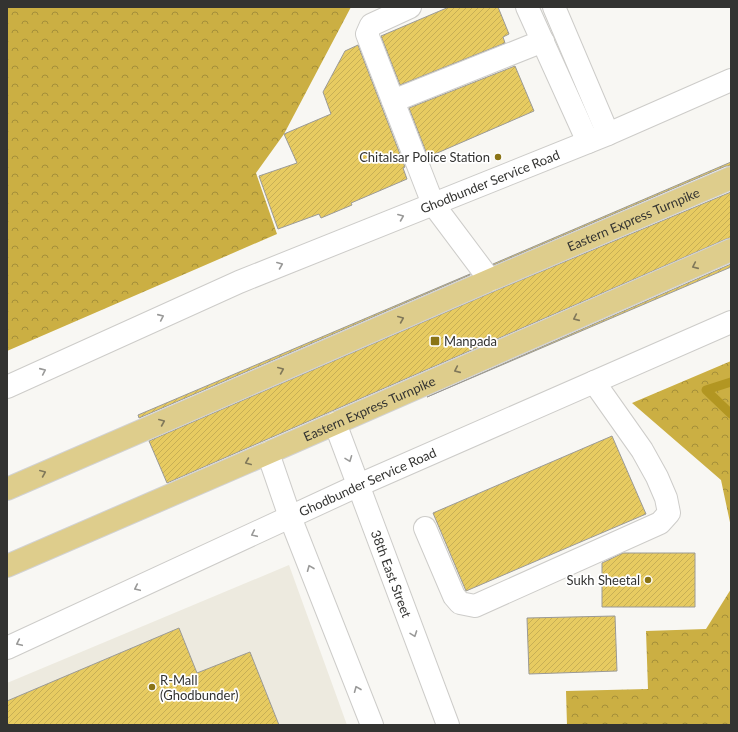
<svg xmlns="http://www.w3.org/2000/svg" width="738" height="732" font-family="Lato,sans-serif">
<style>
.built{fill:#edeadf}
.forest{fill:url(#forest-crowns)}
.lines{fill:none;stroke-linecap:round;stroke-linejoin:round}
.stream{stroke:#b29622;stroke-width:9}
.building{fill:url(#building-hatch);stroke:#9b9a96}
.minor-casing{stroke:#cdccc9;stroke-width:24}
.tertiary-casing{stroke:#cdccc9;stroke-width:24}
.primary-casing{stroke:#d2d2d2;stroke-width:24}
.minor{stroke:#fff;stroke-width:22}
.tertiary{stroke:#fff;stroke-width:22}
.primary{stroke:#decd8c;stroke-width:22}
.oneway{stroke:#999998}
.oneway2{stroke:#80785a}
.poi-dot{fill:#8a7416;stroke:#fff;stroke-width:1.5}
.labels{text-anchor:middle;stroke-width:3.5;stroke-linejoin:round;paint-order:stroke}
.poi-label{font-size:13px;fill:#333331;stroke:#fff;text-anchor:end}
.street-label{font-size:13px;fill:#333331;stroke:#fff}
</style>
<defs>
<pattern id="forest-crowns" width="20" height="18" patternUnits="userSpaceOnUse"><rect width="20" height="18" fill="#cbaf43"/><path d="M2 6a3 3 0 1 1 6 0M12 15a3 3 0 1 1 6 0" fill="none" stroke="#a58f39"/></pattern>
<pattern id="building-hatch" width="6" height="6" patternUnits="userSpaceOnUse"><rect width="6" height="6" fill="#e7cb61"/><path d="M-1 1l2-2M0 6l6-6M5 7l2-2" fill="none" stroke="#c7af55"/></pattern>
</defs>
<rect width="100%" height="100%" fill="#f8f7f3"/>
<path class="built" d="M289 565 347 725H7V683Z"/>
<g class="forest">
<path d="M7 7H351L284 134 256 173 277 234 7 351Z"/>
<path d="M731 361V527L721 480 632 403Z"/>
<path d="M731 589V725H567L566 691 648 689 646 631 706 629Z"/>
</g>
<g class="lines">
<path class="stream" d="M731 382 706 390 731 414"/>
</g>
<g class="building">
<path d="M449 7H498L509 34 503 37 505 43 400 85 381 36Z"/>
<path d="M358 45 405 167 403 168 407 179 351 203 352 205 321 218 319 214 278 229 259 176 297 163 284 134 331 114 323 92 345 51Z"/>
<path d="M515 66 534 111 428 157 409 108Z"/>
<path d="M731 162V166H726L494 265 493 264Z"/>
<path d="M731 192V238L726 239 167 483 149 441 495 291Z"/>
<path d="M731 264V267L427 397Z"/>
<path d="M470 274V275L139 418 138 415Z"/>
<path d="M612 436 646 514 466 591 433 513Z"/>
<path d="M623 553H695V607H602V563Z"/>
<path d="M615 616 617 671 529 674 527 618Z"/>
<path d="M179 628 197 673 250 652 279 725H7V701Z"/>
</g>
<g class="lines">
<defs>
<g id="minor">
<path d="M410 7 371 25 367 34 433 204 490 280"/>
<path d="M527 7 588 142"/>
<path d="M554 7 608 134"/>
<path d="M393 101 543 41"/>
<path d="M425 528 454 596 460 603 475 606 660 523 669 513 666 498 657 477 642 450 594 382"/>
</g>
<g id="tertiary">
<path id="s1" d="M7 387 239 282 608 134 731 80"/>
<path id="s2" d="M335 423 448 725"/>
<path d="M268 453 290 517 372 725"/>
<path id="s3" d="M7 648 359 485 731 322"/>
</g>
<g id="primary">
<path id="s4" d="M7 489 490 280 731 178"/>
<path id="s5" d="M7 566 268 453 731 250"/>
</g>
</defs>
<use href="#minor" class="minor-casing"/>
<use href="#tertiary" class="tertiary-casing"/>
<use href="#primary" class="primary-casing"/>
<use href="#minor" class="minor"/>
<use href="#tertiary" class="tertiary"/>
<use href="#primary" class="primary"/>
</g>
<defs><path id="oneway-chevron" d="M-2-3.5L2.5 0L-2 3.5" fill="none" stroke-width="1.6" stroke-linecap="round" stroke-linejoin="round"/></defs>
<g class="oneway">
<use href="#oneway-chevron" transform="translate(401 217) rotate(-22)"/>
<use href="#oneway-chevron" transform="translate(280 265) rotate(-22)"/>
<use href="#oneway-chevron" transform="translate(161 317) rotate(-24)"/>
<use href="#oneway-chevron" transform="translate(43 371) rotate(-24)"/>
<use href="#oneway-chevron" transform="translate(349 459) rotate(69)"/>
<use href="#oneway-chevron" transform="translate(254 534) rotate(155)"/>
<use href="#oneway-chevron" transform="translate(310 568) rotate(-112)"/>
<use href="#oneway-chevron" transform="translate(137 588) rotate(155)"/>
<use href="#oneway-chevron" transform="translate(414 634) rotate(70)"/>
<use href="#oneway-chevron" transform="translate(19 643) rotate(155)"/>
<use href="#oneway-chevron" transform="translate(357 689) rotate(-112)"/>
</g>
<g class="oneway2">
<use href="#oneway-chevron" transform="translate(695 266) rotate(156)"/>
<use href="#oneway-chevron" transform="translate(576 318) rotate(156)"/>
<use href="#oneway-chevron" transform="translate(401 319) rotate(-23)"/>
<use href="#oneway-chevron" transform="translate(281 370) rotate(-23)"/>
<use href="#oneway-chevron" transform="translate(457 370) rotate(156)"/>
<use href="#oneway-chevron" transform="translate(162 422) rotate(-23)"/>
<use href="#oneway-chevron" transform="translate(248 462) rotate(157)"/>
<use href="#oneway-chevron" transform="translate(43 473) rotate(-23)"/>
</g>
<g class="poi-dot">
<circle cx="498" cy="157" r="4"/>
<rect x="430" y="336" width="10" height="10" rx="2"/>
<circle cx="648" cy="580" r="4"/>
<circle cx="152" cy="687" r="4"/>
</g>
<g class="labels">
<g class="poi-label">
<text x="490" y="162">Chitalsar Police Station</text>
<text x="444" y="346" text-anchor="start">Manpada</text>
<text x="640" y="585">Sukh Sheetal</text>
<text x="160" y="685" text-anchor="start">R-Mall<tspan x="160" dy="15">(Ghodbunder)</tspan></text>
</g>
<g class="street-label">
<text dy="5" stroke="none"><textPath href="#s1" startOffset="525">Ghodbunder Service Road</textPath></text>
<text dy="5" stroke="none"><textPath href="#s4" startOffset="682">Eastern Express Turnpike</textPath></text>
<text dy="5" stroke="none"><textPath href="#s5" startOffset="395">Eastern Express Turnpike</textPath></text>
<text dy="5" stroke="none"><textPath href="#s3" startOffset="397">Ghodbunder Service Road</textPath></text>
<text dy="5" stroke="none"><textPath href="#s2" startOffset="161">38th East Street</textPath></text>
</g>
</g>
<rect width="738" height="732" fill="none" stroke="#333331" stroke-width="16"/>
</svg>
